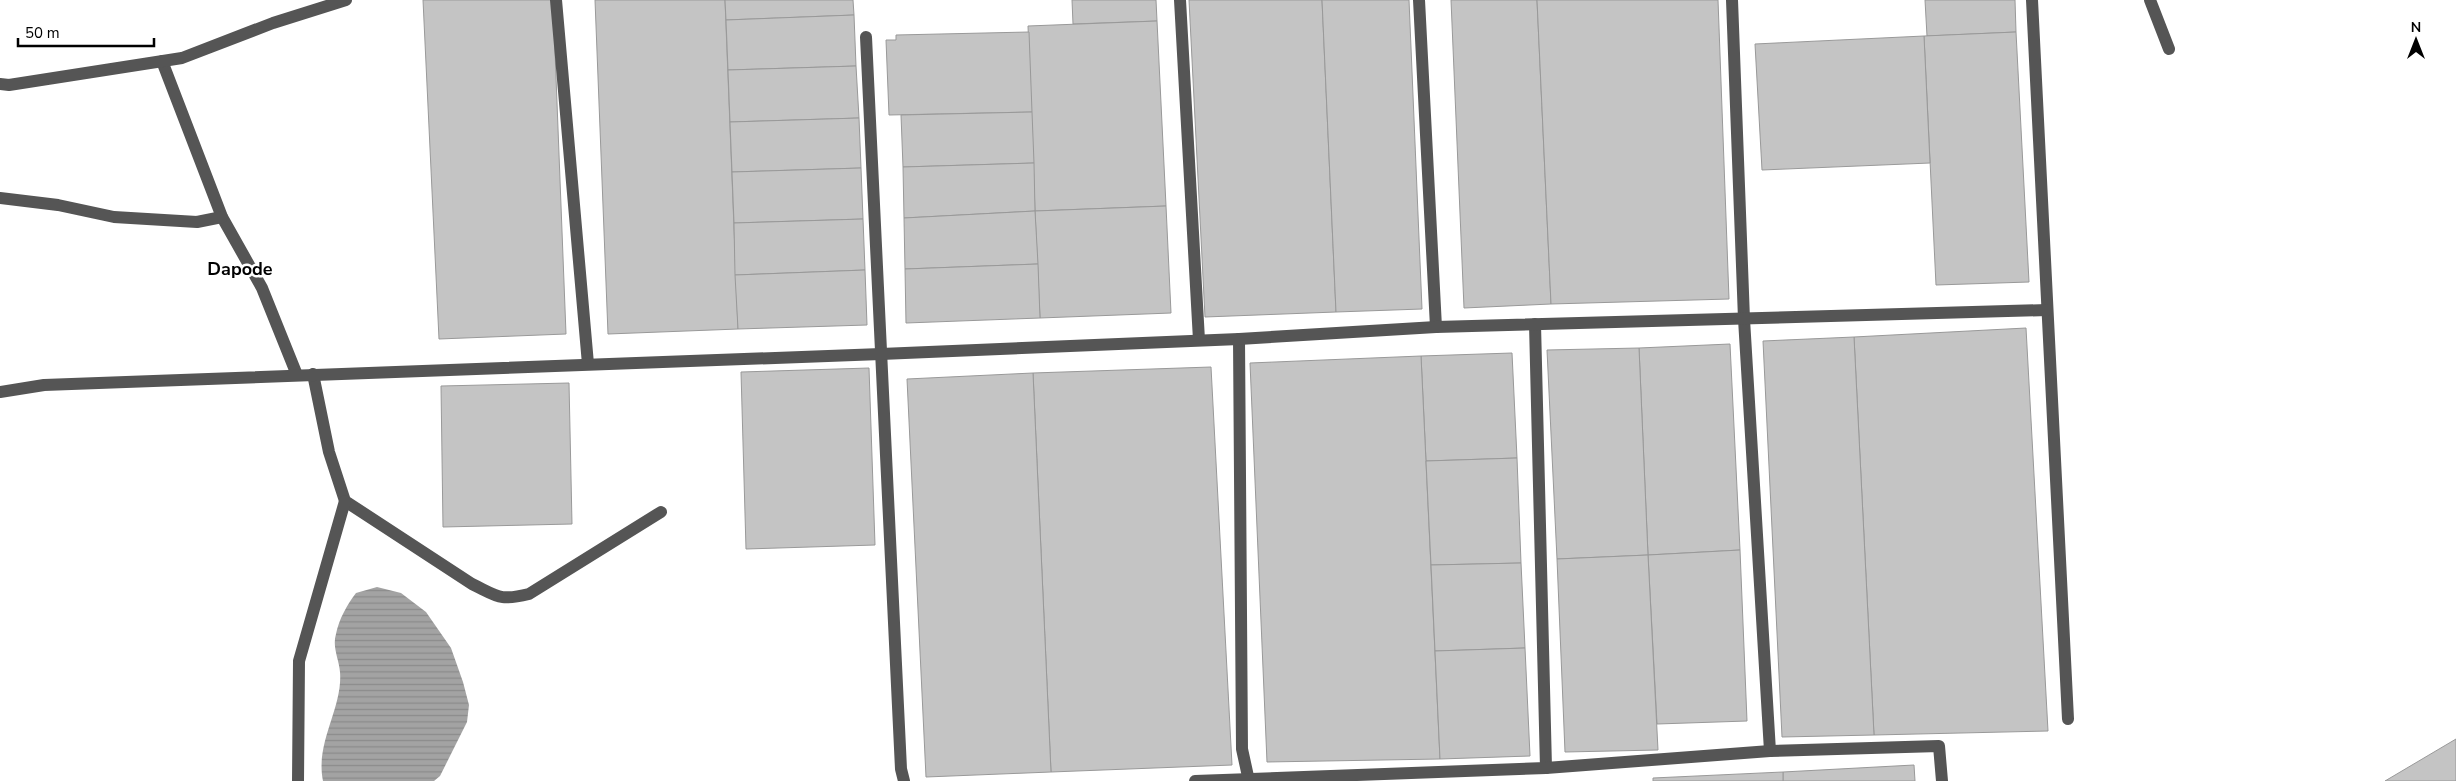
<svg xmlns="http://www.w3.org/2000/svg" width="2456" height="781" font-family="'Nunito Sans',sans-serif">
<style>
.water{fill:url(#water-rules)}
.building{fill:#c4c4c4;stroke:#999}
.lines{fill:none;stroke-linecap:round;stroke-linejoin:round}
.minor{stroke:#555;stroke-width:12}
.labels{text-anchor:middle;stroke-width:5;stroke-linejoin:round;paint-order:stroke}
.quarter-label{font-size:18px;font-weight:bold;fill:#000;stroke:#fff}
</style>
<defs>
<pattern id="water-rules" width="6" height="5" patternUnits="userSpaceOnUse" patternTransform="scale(1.25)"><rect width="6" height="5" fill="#a3a3a3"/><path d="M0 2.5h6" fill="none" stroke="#8b8b8b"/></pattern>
</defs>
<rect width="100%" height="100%" fill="#fff"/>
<path class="water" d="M377 587 401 593 426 612 451 648 463 682 469 705 467 722 440 776 434 781H323C315 742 343 708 340 672 339 659 332 647 336 634 339 619 347 605 356 593Z"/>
<g class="building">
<path d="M423 0H553L566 334 439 339Z"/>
<path d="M595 0H725L738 329 608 334Z"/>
<path d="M725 0H853L854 15 726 20Z"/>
<path d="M1072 0H1156L1157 21 1073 24Z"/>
<path d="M1189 0H1322L1336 312 1205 317Z"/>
<path d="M1322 0H1409L1422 309 1336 312Z"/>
<path d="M1451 0H1537L1551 304 1464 308Z"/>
<path d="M1537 0H1718L1729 299 1551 304Z"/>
<path d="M1925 0H2015L2016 32 1927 36Z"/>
<path d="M854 15 856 66 728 70 726 20Z"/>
<path d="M1157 21 1166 206 1035 211 1028 26Z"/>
<path d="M1029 32 1032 112 889 115 886 40H896V35Z"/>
<path d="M2016 32 2029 282 1936 285 1924 36Z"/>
<path d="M1924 36 1930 163 1762 170 1755 44Z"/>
<path d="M856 66 859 118 730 122 728 70Z"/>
<path d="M1032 112 1034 163 903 167 901 115Z"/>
<path d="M859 118 861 168 732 172 730 122Z"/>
<path d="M1034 163 1035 211 904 218 903 167Z"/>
<path d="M861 168 863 219 734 223 732 172Z"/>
<path d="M1166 206 1171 313 1040 318 1035 211Z"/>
<path d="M1035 211 1038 264 905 269 904 218Z"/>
<path d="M863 219 865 270 735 275 734 223Z"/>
<path d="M1038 264 1040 318 906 323 905 269Z"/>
<path d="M865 270 867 325 738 329 735 275Z"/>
<path d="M2026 328 2048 731 1874 735 1854 337Z"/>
<path d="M1854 337 1874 735 1782 737 1763 341Z"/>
<path d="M1730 344 1740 550 1648 555 1639 348Z"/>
<path d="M1639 348 1648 555 1557 559 1547 350Z"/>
<path d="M1512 353 1517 458 1426 461 1421 356Z"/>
<path d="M1421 356 1440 759 1267 762 1250 363Z"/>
<path d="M1211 367 1232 765 1051 772 1033 373Z"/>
<path d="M869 368 875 545 746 549 741 372Z"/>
<path d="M1033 373 1051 772 926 777 907 379Z"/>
<path d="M569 383 572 524 443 527 441 386Z"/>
<path d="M1517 458 1521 563 1431 565 1426 461Z"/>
<path d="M1740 550 1747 721 1657 724 1648 555Z"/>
<path d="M1648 555 1658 750 1565 752 1557 559Z"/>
<path d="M1521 563 1525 648 1435 651 1431 565Z"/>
<path d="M1525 648 1530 756 1440 759 1435 651Z"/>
<path d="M2456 739V781H2385Z"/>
<path d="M1914 765 1915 781H1783V772Z"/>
<path d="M1783 772V781H1653V778Z"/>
</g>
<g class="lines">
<g class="minor">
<path d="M556 0 588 364"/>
<path d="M1180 0 1199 340"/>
<path d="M1419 0 1436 327"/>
<path d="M1732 0 1744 319 1770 751"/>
<path d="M2032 0 2068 719"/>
<path d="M2150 0 2169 49"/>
<path d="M866 37 901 769 904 781"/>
<path d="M162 61 222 217 262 288 297 375"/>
<path d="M0 84 9 85 182 58 273 23 346 0"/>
<path d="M0 198 58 205 114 217 197 222 222 217"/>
<path d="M1535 324 1546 768"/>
<path d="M1239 339 1242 749 1249 781"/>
<path d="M313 374 329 452 345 501 472 584C499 597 499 601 529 594L661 512"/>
<path d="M0 392 44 385 881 354 1239 339 1436 327 2047 310"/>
<path d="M298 781 299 661 345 501"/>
<path d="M1195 781 1546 768 1770 751 1939 746 1942 781"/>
</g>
</g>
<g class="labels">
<g class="quarter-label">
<text x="240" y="275">Dapode</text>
</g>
</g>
<g transform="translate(2416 40)" stroke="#ffffff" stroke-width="4" paint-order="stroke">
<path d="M0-4L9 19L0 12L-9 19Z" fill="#000000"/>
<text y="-8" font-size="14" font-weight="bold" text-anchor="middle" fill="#000000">N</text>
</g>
<path d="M18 38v8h136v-8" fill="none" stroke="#000000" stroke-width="2.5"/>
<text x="25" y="38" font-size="15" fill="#000000" stroke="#ffffff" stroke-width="4" paint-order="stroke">50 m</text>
</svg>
